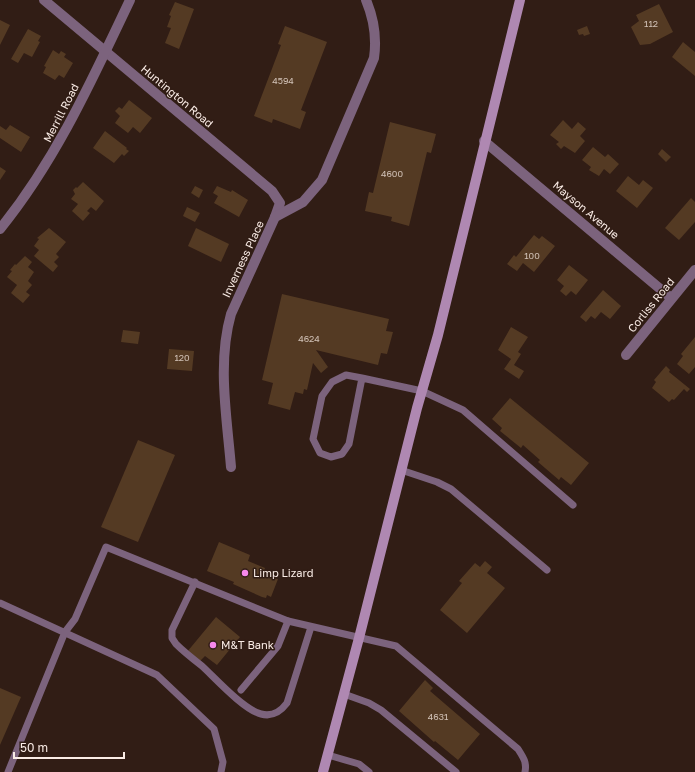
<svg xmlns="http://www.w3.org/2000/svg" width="695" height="772" font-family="'Golos Text',sans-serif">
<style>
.building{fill:#543a23}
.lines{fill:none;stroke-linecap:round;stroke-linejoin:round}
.service{stroke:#7c637d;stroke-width:7}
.minor{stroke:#7c637d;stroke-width:10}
.secondary{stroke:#af88b2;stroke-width:10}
.poi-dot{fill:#f788eb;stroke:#311d15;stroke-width:1.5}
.labels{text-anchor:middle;stroke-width:3;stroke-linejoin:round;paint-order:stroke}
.number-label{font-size:9px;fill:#d0c0b5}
.street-label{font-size:11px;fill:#faece6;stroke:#311d15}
.poi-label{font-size:11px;fill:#faece6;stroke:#311d15;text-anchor:start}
</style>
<rect width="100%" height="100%" fill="#311d15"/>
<g class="building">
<path d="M175 2 194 9 179 49 165 43 171 28 167 27 171 16 169 15Z"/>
<path d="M659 4 673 32 650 44 640 45 631 27 639 21 636 15Z"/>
<path d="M0 20 10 25 0 45Z"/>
<path d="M285 26 327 42 301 110 306 112 300 129 273 119 272 123 254 116 281 45 278 44Z"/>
<path d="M587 26 590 34 584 36 583 34 579 35 577 30Z"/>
<path d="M28 29 41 36 38 41 40 42 32 57 24 53 18 63 11 59Z"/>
<path d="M683 42 695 52V76L672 57Z"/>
<path d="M53 50 59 54 61 51 66 54 64 57 73 63 64 78 59 75 55 80 43 73 46 67 44 66Z"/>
<path d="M129 100 152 118 140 133 133 127 128 133 115 123 120 116 115 111 119 107 122 109Z"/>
<path d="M563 120 572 129 578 122 586 129 580 136 585 141 575 153 564 146 561 149 556 144 559 142 550 135Z"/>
<path d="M390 122 436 134 431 153 427 152 409 226 391 221 392 217 365 211 369 192 373 193Z"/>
<path d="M10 125 30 137 21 152 0 138V126L6 130Z"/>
<path d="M105 131 127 148 126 149 129 151 124 156 122 154 114 163 93 148Z"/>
<path d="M593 147 605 157 608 154 619 164 610 174 604 169 599 176 589 170 591 167 582 160Z"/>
<path d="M662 149 671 157 666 162 658 154Z"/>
<path d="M0 167 6 171 0 180Z"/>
<path d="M628 176 639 185 643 180 653 188 637 208 616 191Z"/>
<path d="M83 182 104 201 96 211 91 207 87 211 90 213 83 221 72 211 78 204 71 199 75 194 73 190 76 187 77 188Z"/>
<path d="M195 186 203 190 199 198 191 193Z"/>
<path d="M217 186 231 192 232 190 248 200 239 217 214 203 218 196 213 193Z"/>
<path d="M691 198 695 202V222L679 240 665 228Z"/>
<path d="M187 207 200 213 195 222 183 216Z"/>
<path d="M49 228 66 242 56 254 59 257 54 262 58 266 53 272 34 256 39 250 34 246 39 239 37 238Z"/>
<path d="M196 228 229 244 221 262 188 246Z"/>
<path d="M534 235 539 239 542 236 555 246 534 272 523 263 517 271 507 264 514 255 516 257Z"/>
<path d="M25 256 32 262 28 267 34 272 28 281 32 285 26 292 30 295 23 303 11 293 17 285 7 277 12 271 10 270 15 264 16 265Z"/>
<path d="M569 265 588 280 576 295 571 291 566 296 560 291 564 286 557 280Z"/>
<path d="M603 290 621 306 610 319 601 312 595 319 591 316 586 322 580 317Z"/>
<path d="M282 294 389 319 386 331 393 332 387 354 381 353 378 365 316 350 328 367 321 373 313 363 307 390 304 389 303 394 295 392 290 410 268 404 273 383 262 380Z"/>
<path d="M511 327 528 337 518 352 521 354 514 365 524 371 519 379 504 369 511 359 498 350Z"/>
<path d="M123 330 140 332 138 344 121 342Z"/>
<path d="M695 337V367L689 374 677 364 683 356 681 354Z"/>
<path d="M169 349 194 351 192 371 167 369Z"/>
<path d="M666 366 670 370 669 372 690 389 687 392 684 389 674 400 672 399 669 402 652 388 656 382 654 380Z"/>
<path d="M510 398 589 463 571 485 561 477 559 480 538 462 540 460 523 445 521 448 500 431 502 428 492 419Z"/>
<path d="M138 440 175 455 138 542 101 527Z"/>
<path d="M219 542 250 555 248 561 265 568 264 571 275 576 274 578 278 579 271 597 267 595 266 598 262 597 233 584 234 582 207 571Z"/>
<path d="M485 561 492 567 487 573 505 588 467 633 440 610 462 583 459 581 475 563 480 567Z"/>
<path d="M216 617 240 637 217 665 205 656 199 662 187 652Z"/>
<path d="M425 680 433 688 430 691 480 734 458 760 435 741 434 742 399 711Z"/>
<path d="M0 688 21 697 0 745Z"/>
</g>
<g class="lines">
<g class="service">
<path d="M362 378 349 444 342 454 331 457 320 453 313 439 322 396 332 382 346 375 362 378 422 391 463 410 573 505"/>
<path d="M401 470 437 482 451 489 547 570"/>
<path d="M195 582 172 630V638L176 644C184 652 193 659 202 666 215 678 244 710 261 714 272 717 281 711 287 703L311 627"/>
<path d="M0 603 157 675 214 729 223 762 221 772"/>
<path d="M241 690 278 646 288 621"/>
<path d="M344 694 369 703 381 710 456 772"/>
<path d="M328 755 359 764 369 772"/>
<path d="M8 772 65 632 75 619 106 547 288 621 396 646 518 749C523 757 527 762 525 772"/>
</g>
<g class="minor">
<path d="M44 0 272 191 280 203 275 217"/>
<path d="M484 141 671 298"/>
<path d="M0 229C56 160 92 80 130 0"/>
<path d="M626 355 695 270"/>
<path d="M231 467C227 418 217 363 231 314L275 217 303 202 322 180 374 58C377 37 374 19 366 0"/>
</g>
<path class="secondary" d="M323 772 359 638 417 408 438 335 520 0"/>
</g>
<g class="poi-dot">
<circle cx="245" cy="573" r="4"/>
<circle cx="213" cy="645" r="4"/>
</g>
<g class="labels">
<g class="number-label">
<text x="651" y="27">112</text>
<text x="283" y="84">4594</text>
<text x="392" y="177">4600</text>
<text x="532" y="259">100</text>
<text x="309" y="342">4624</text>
<text x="182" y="361">120</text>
<text x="438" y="720">4631</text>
</g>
<g class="street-label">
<text transform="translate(177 96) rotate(40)" y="4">Huntington Road</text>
<text transform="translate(61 113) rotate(-63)" y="4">Merrill Road</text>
<text transform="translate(586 210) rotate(40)" y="4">Mayson Avenue</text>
<text transform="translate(243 259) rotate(-65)" y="4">Inverness Place</text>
<text transform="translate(651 305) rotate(-51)" y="4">Corliss Road</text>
</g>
<g class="poi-label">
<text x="253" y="577">Limp Lizard</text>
<text x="221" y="649">M&amp;T Bank</text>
</g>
</g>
<path d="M14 752v6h110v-6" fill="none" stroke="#faece6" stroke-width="2"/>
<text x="20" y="752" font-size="12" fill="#faece6" stroke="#311d15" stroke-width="3" paint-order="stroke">50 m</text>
</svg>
